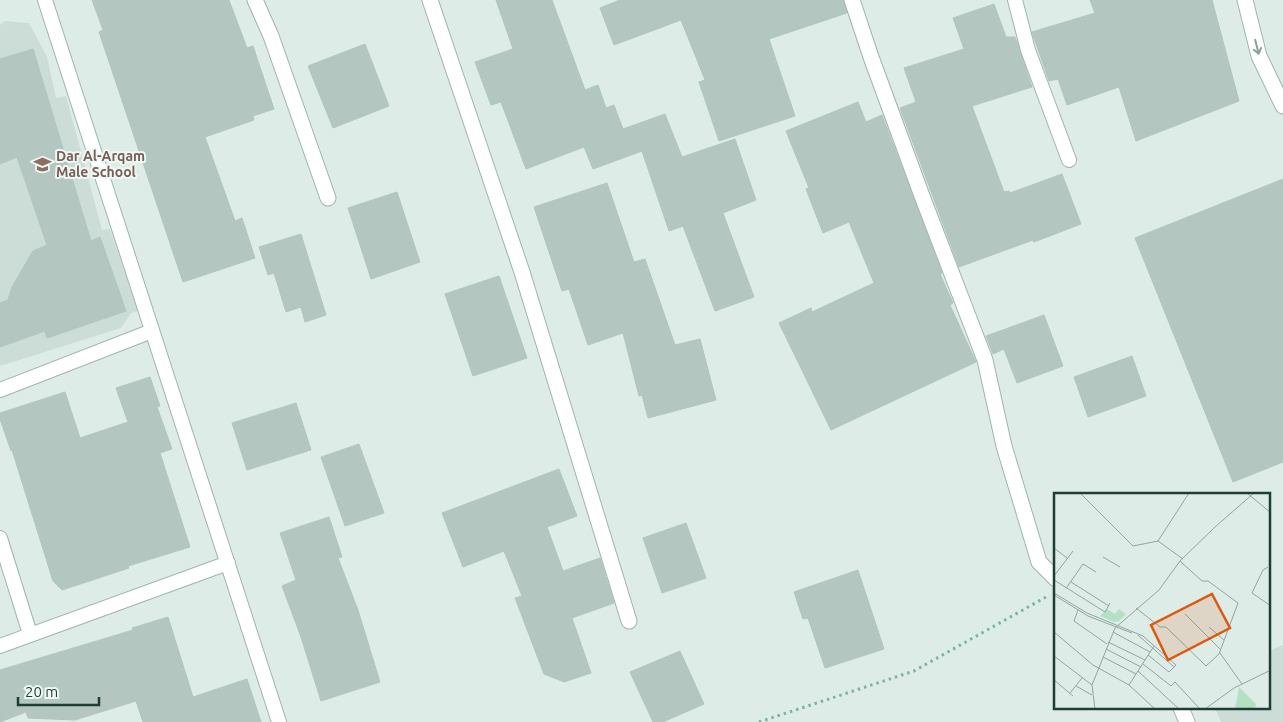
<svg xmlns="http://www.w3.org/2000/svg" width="1283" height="722" font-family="Ubuntu,sans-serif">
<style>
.built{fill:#ccdcd6}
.building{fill:#b3c7c0;stroke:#b0c6be}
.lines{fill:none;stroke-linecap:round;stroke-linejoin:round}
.lane-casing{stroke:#a1b4af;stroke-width:16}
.street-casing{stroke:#a1b4af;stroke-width:17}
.path{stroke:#7bb3a5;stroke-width:3;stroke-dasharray:2.5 4;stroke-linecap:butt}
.lane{stroke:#fff;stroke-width:14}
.street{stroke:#fff;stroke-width:15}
.oneway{stroke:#8e9e9b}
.labels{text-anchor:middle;stroke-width:4;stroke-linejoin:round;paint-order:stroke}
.education-label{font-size:14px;font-weight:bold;fill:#785e54;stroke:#eff8f4;text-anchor:start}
.inset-road{fill:none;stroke:#91a6a1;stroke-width:1}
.view{fill:#de580e;fill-opacity:0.15;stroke:#de580e;stroke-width:2.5}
.inset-edge{fill:none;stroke:#1e3d37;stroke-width:2.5}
</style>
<rect width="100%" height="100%" fill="#deece7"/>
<g class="built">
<path d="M5 21 29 23 47 57 56 98 66 96 102 230 110 229 138 311 131 313 121 328 0 366V25Z"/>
<path d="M1283 645V722H1221L1215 708H1269V651Z"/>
</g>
<g class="building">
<path d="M92 0H229L247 48 253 46 274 109 253 116 254 120 205 137 235 221 242 218 255 258 183 282 99 32 103 30Z"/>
<path d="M496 0H552L585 90 598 85 606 108 614 105 623 129 665 114 682 157 735 139 756 200 723 213 754 297 715 311 683 226 669 231 642 151 593 169 584 147 526 169 501 102 491 105 475 62 513 49Z"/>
<path d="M620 0H843L847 13 769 39 795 116 719 141 699 82 705 80 681 20 614 45 600 8Z"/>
<path d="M1090 0H1212L1239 101 1136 141 1119 87 1067 105 1058 79 1049 81 1032 32 1095 13Z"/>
<path d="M994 4 1006 37H1015L1032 87 972 106 1004 192 1009 191 1010 193 1062 174 1081 224 1034 242 1033 240 959 267 900 108 916 102 904 68 964 49 953 18Z"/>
<path d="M365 44 389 106 333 128 308 66Z"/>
<path d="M33 49 91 241 100 237 126 311 47 338 45 331 0 347V303L8 300 12 287 33 251 47 245 17 157 0 164V59Z"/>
<path d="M858 102 866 122 882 115 942 273 940 274 953 303 950 305 976 362 831 430 779 323 811 308 812 312 874 283 849 222 823 233 806 189 809 188 786 131Z"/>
<path d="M1283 179V462L1233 482 1135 238Z"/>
<path d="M607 183 634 262 645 259 675 345 700 339 716 400 648 418 642 395 639 396 623 333 588 345 569 289 562 291 534 207Z"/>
<path d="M397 192 420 262 371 279 348 208Z"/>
<path d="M301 234 326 315 305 322 301 307 286 312 274 273 268 275 259 247Z"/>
<path d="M499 276 527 358 473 376 445 294Z"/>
<path d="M1044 315 1063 366 1017 383 1004 349 993 354 986 336Z"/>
<path d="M1132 356 1146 396 1088 417 1074 377Z"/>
<path d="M150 377 160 406 157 407 172 449 160 453 190 547 128 566 129 568 62 590 53 581 12 450 11 451 0 419V413L65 392 80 438 128 422 116 388Z"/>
<path d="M296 403 311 450 247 470 232 423Z"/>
<path d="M359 444 384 513 345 526 321 457Z"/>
<path d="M559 469 577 516 547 527 563 571 600 558 614 603 572 618 591 673 564 682 544 674 515 598 522 596 504 551 463 567 442 513Z"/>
<path d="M329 517 342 557 338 558 358 610 380 682 321 701 301 637 282 586 296 580 280 533Z"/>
<path d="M686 523 706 578 662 593 643 538Z"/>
<path d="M858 570 884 649 825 668 808 618 803 619 794 592Z"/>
<path d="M168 617 193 697 247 679 261 722H143L136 701 75 720 28 718 26 712 0 722V670L133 630 132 628Z"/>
<path d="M680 651 704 704 663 722H653L630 672Z"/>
</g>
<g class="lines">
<defs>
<g id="lane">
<path d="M45 0 279 722"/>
<path d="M1015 0 1028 50 1069 160"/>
<path d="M0 390 152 331"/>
<path d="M0 538 30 634"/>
<path d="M0 646 228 563"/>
</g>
<g id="street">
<path d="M255 0 271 36 328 198"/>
<path d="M430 0 522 272 629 621"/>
<path d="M852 0 871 57 922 196 985 360 1004 446 1039 562 1056 579"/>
<path d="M1245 0 1259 56 1283 106"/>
<path d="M1181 708 1187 722"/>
</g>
</defs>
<use href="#lane" class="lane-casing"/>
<use href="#street" class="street-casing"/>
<path class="path" d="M759 722 914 671 1046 597"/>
<use href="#lane" class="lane"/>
<use href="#street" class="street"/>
</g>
<defs><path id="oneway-shaft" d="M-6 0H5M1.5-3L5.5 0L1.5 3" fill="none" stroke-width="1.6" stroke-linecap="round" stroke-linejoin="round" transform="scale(1.25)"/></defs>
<use class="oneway" href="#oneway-shaft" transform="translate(1257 47) rotate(76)"/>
<defs>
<symbol id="school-bare" viewBox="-9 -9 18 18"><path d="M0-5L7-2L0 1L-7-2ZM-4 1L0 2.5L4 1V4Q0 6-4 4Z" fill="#8d6e63" stroke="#eff8f4" stroke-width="2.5" paint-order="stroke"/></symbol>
</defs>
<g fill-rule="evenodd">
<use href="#school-bare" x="30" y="152" width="25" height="25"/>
</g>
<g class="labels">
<g class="education-label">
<text x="56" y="161">Dar Al-Arqam<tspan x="56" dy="16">Male School</tspan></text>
</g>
</g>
<g transform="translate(1054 493)">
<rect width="216" height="216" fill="#deece7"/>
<path d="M53 116 61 121 65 116 72 121 65 128 60 129 46 123ZM185 194 202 211 201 216H181Z" fill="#b4e0c3"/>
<path class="inset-road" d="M26 0 79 53 104 48M193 0 217 20M104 48 135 0M104 48 129 66M0 55 13 65M49 64 66 74M214 74 209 77 198 100 217 113M0 83 19 58M0 87 51 119 56 110M17 89 55 113M13 94 29 71 42 79M0 100 33 120 89 143 122 172 115 179 94 162M0 102 34 123 78 140M82 115 106 134H112L152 173 165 161 184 110 154 88H148L126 68M24 117 20 128 53 151M131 121 167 157M155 134 170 147M0 139 39 172 75 192 101 216M59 139 96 159M84 142 120 174M54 149 91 167M52 156 87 174M166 160 188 191M0 163 38 192M49 164 82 181M89 171 117 193 121 189 146 216M84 178 125 216M0 187 19 203M75 192 100 153M22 193 38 202M16 200 28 185M41 216 38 192 61 135 105 97 126 68 161 34 200 0M151 216 180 195 217 177"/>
<path class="view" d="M158 101 176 135 114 167 97 132Z"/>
<rect width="216" height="216" class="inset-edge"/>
</g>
<path d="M18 697v8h81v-8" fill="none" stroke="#1e3d37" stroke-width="2.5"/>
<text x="25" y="697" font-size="15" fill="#1e3d37" stroke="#eff8f4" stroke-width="4" paint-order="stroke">20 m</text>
</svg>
